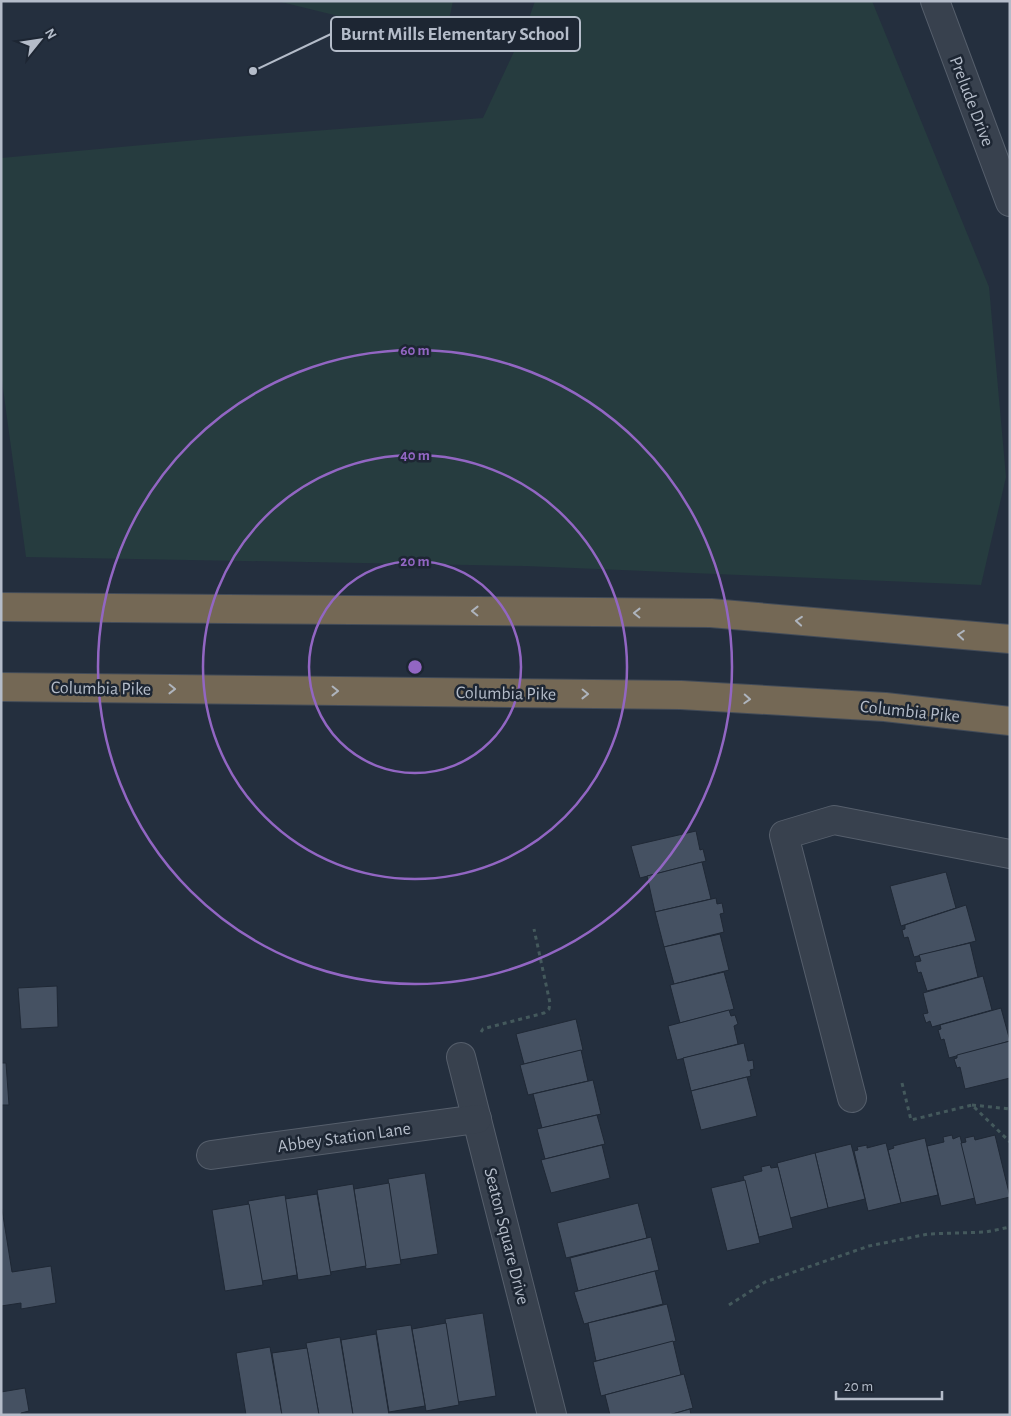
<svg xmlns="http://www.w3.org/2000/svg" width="1011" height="1416" font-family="'Alegreya Sans',sans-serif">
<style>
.green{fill:#263c3f}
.building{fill:#455162;stroke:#1f2835}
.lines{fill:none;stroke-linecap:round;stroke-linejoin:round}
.minor-casing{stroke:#565f6c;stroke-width:30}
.highway-casing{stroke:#434c59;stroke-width:30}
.path{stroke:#44595c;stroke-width:3;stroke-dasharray:4 4;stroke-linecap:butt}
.minor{stroke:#38414e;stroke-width:28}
.highway{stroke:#746855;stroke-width:28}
.oneway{stroke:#aeb4bd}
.ring{fill:none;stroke:#9266c3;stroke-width:2.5}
.labels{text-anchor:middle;stroke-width:5;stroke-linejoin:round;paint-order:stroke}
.street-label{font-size:18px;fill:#b4bcc9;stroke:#1d2633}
.centre{fill:#9266c3;stroke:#1d2633;stroke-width:2.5}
.ring-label{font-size:15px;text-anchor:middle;font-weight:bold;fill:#9266c3;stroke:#1d2633;stroke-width:5;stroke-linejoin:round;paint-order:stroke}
.leader{fill:none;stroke:#b4bcc9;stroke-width:2}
.callout-dot{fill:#b4bcc9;stroke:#1d2633;stroke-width:2}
.callout{fill:#1d2633;stroke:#b4bcc9;stroke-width:2}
.callout-label{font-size:19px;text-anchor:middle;font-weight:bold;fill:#b4bcc9}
</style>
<rect width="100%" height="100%" fill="#242f3e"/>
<g class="green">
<path d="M277 1H453L449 20 420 36Z"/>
<path d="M535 1H872L989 287 1006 477 981 585 526 566 26 557 1 374V158L208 139 483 118 527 24Z"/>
</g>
<g class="building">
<path d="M696 831 700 850 703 849 706 861 640 878 631 846Z"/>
<path d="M702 862 711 899 655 912 647 876Z"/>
<path d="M946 872 956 908 901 926 890 886Z"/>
<path d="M716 898 717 904 722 903 724 913 720 914 724 932 664 947 655 912Z"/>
<path d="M966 905 976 941 914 957 908 937 904 938 902 930 905 929V925Z"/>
<path d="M720 934 729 970 674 984 664 947Z"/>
<path d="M970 943 978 977 927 991 921 972 918 973 915 962 921 961 919 955Z"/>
<path d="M724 972 734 1009 680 1023 670 985Z"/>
<path d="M983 976 992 1010 932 1027 930 1021 926 1023 923 1014 928 1013 923 993Z"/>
<path d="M57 986 58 1027 21 1029 18 988Z"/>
<path d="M1001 1008 1010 1041 949 1058 944 1039 941 1040 938 1030 941 1029 940 1025Z"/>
<path d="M729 1010 731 1016 735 1015 738 1024 734 1026 738 1044 677 1060 668 1026Z"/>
<path d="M576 1019 583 1050 524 1064 516 1034Z"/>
<path d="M1010 1041V1078L965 1089 960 1067 957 1068 954 1059 957 1058V1055Z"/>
<path d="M744 1043 748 1061 753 1060 754 1069 750 1070 751 1076 691 1091 683 1058Z"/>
<path d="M581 1050 588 1081 528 1095 520 1065Z"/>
<path d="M1 1063H6L9 1105H1Z"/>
<path d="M747 1077 757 1116 701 1130 691 1091Z"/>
<path d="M593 1080 601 1114 542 1128 533 1094Z"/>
<path d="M597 1115 605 1144 545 1159 537 1129Z"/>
<path d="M952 1135 953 1139 960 1136 975 1198 941 1206 927 1146 944 1142 943 1137Z"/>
<path d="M995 1135 1010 1197 976 1205 961 1143 966 1142 965 1138 974 1136 975 1140Z"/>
<path d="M925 1138 938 1195 901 1203 888 1150 894 1148 893 1146Z"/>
<path d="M886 1143 901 1203 868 1211 854 1151 858 1150 857 1147 867 1145V1148Z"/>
<path d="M851 1144 865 1199 828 1208 815 1153Z"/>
<path d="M602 1145 610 1178 551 1193 541 1160Z"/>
<path d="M815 1153 828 1208 790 1218 777 1163Z"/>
<path d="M770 1165 771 1168 778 1167 793 1228 759 1237 743 1176 762 1171 761 1167Z"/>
<path d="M425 1173 438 1254 400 1260 388 1179Z"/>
<path d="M745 1180 760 1243 727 1251 711 1188Z"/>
<path d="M389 1183 401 1264 366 1269 354 1189Z"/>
<path d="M353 1184 366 1266 330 1272 317 1190Z"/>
<path d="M317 1194 331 1275 298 1280 285 1199Z"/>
<path d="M285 1195 297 1275 262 1281 248 1201Z"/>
<path d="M638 1203 647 1238 566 1258 557 1223Z"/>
<path d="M249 1204 263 1285 225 1291 212 1210Z"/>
<path d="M1 1209H2L12 1272 51 1266 56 1303 21 1309V1303L1 1306Z"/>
<path d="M651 1237 659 1270 578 1291 570 1258Z"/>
<path d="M655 1271 663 1304 584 1324 574 1292Z"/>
<path d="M667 1304 676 1341 596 1361 588 1323Z"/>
<path d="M483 1313 496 1396 458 1402 445 1319Z"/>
<path d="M446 1323 459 1405 426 1411 412 1329Z"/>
<path d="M411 1325 425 1406 389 1412 376 1330Z"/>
<path d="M376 1334 389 1415H353L341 1340Z"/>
<path d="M340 1337 353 1415H319L306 1343Z"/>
<path d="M673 1341 681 1375 601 1396 593 1362Z"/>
<path d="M270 1347 282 1415H246L236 1353Z"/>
<path d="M307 1348 319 1415H282L272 1353Z"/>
<path d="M684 1374 693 1408 669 1415H610L605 1395Z"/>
<path d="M25 1388 29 1411 21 1413V1415H1V1392Z"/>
<path d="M690 1409 691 1415H669Z"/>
</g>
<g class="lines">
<defs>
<g id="minor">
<path d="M935 1 1010 202"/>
<path d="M461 1057 552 1415"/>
<path d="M852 1098 784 835 834 820 1010 854"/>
<path d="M211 1155 477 1119"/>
</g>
<g id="highway">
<path d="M1 607 711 613 1010 639"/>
<path d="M1 687 681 695 885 707 1010 721"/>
</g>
</defs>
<use href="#minor" class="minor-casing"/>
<use href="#highway" class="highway-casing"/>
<g class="path">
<path d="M481 1032 483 1029 490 1027 544 1013 549 1009 550 1003 534 929"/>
<path d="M902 1083 911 1120 972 1105 1010 1142"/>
<path d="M972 1105 1010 1109"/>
<path d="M729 1305 765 1282 869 1246 928 1234 986 1232 1010 1227"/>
</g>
<use href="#minor" class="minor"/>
<use href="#highway" class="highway"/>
</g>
<defs><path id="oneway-chevron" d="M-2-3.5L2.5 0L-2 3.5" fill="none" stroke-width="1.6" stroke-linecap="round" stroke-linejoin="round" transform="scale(1.25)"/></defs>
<g class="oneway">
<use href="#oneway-chevron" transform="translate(475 611) rotate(-179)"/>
<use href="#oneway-chevron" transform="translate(637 613) rotate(-179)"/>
<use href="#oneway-chevron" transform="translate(799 621) rotate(-175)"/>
<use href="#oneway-chevron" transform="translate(961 635) rotate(-175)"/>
<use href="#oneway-chevron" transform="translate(172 689) rotate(1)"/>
<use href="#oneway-chevron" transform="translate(335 691) rotate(1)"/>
<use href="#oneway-chevron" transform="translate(585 694) rotate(1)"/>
<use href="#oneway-chevron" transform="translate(747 699) rotate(3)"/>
</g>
<g class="ring">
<circle cx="415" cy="667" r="106"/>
<circle cx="415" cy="667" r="212"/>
<circle cx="415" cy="667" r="317"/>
</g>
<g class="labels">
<g class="street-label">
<text transform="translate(972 101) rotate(69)" y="6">Prelude Drive</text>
<text transform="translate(101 688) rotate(1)" y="6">Columbia Pike</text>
<text transform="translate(506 693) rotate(1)" y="6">Columbia Pike</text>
<text transform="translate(910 711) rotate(6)" y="6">Columbia Pike</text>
<text transform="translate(344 1137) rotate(-8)" y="6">Abbey Station Lane</text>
<text transform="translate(507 1236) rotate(76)" y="6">Seaton Square Drive</text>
</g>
</g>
<circle cx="415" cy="667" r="8" class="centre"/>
<g class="ring-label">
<text x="415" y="355">60 m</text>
<text x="415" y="460">40 m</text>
<text x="415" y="566">20 m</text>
</g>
<path class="leader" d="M253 71L331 34"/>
<circle class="callout-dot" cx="253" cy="71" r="5"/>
<rect class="callout" x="331" y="17" width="249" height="34" rx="5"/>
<g class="callout-label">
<text x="455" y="40">Burnt Mills Elementary School</text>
</g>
<rect width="1011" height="1416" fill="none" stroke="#b4bcc9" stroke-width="5"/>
<g transform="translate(40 40) rotate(60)" stroke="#1d2633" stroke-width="4" paint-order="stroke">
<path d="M0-4L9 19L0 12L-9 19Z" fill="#b4bcc9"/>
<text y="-8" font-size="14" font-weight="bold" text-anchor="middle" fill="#b4bcc9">N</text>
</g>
<path d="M836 1391v8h106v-8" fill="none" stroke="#b4bcc9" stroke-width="2.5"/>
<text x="844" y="1391" font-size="15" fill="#b4bcc9" stroke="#1d2633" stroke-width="4" paint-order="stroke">20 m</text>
</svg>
